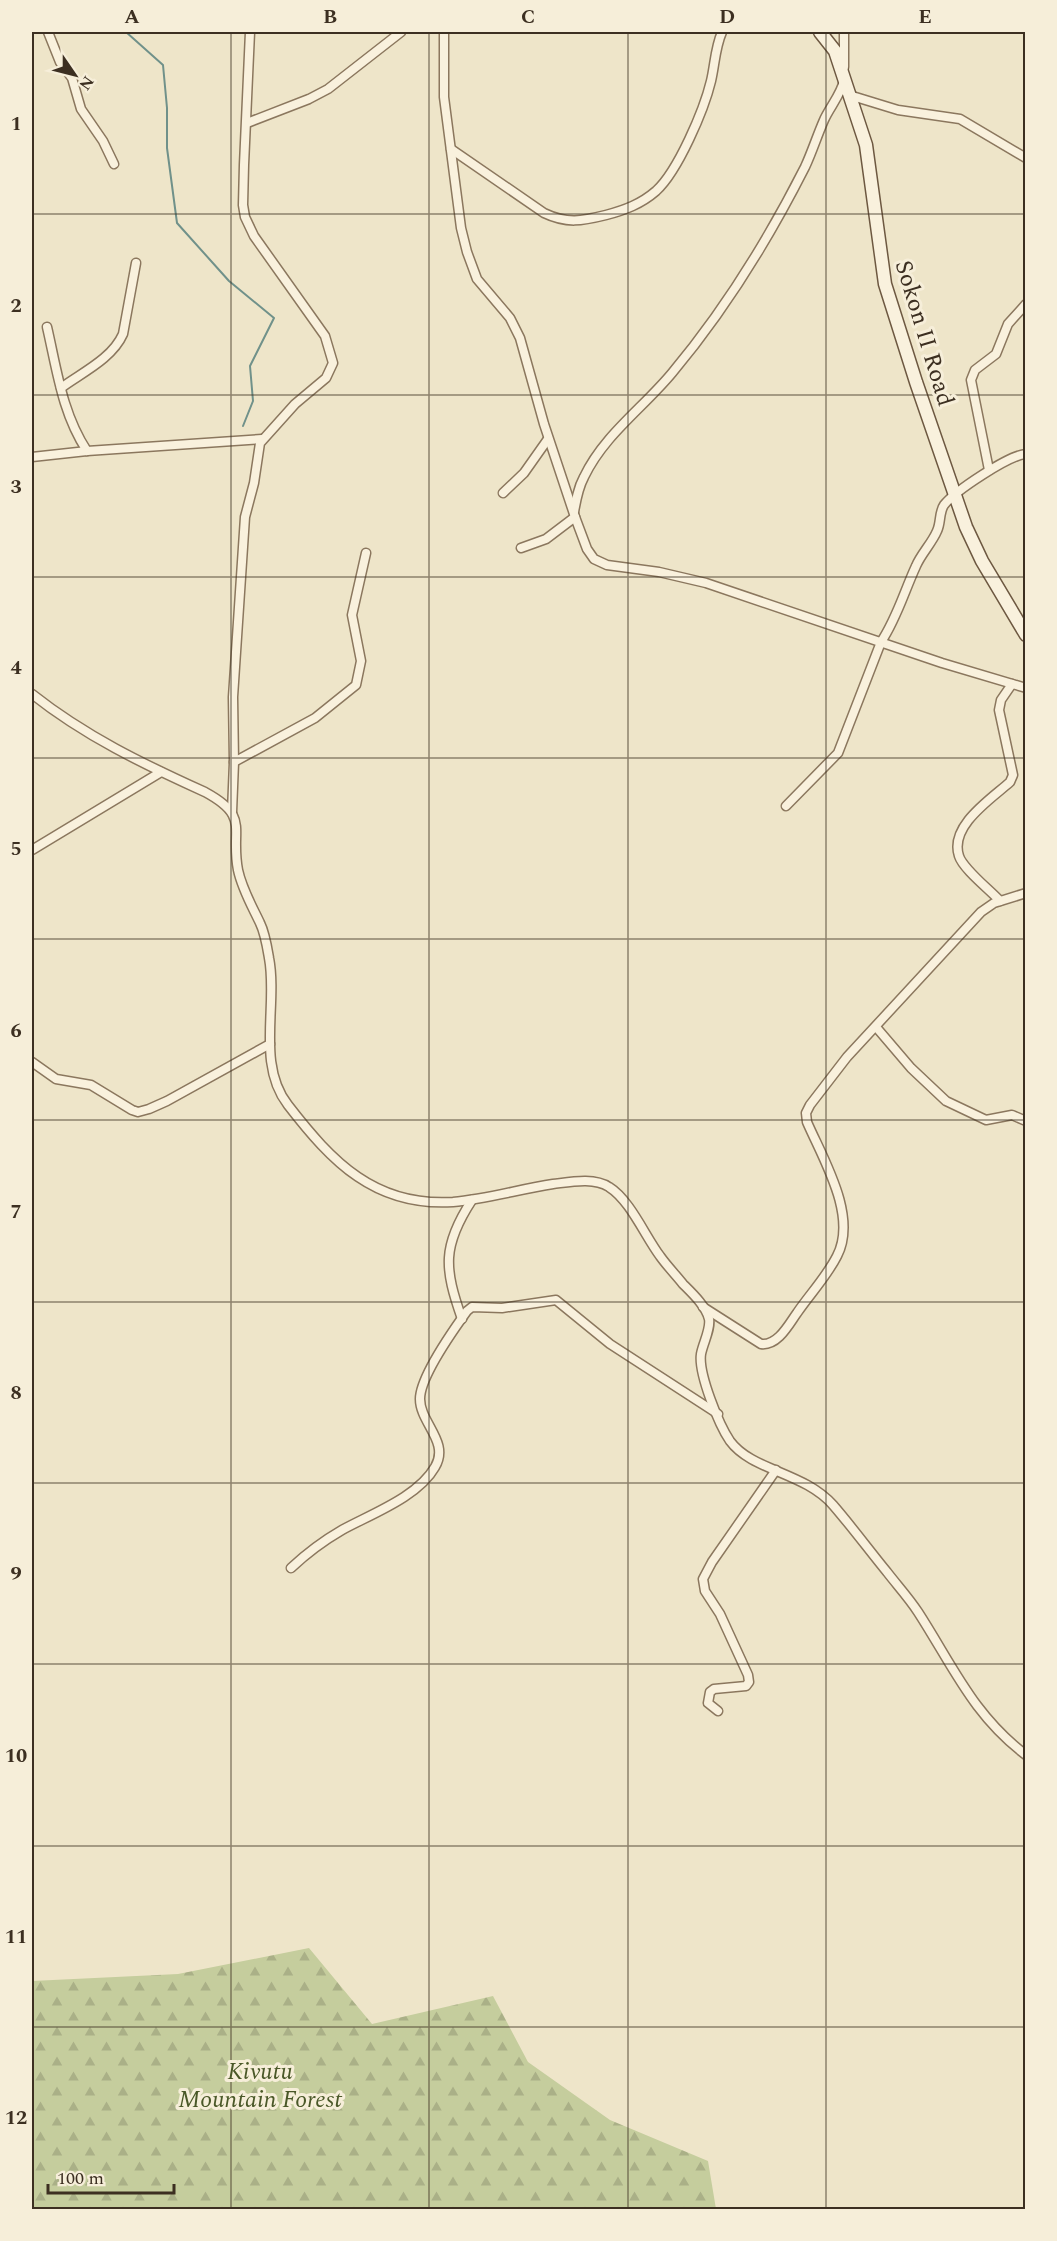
<svg xmlns="http://www.w3.org/2000/svg" width="1057" height="2241" font-family="Spectral,serif">
<style>
.forest{fill:url(#forest-firs)}
.lines{fill:none;stroke-linecap:round;stroke-linejoin:round}
.stream{stroke:#70918a;stroke-width:2}
.street-casing{stroke:#8b775e;stroke-width:11}
.secondary-casing{stroke:#6d5841;stroke-width:15}
.street{stroke:#f9f1dd;stroke-width:8}
.secondary{stroke:#f9f1dd;stroke-width:12}
.grid{fill:none;stroke:#3c2f21;stroke-width:1.5;stroke-opacity:0.55}
.labels{text-anchor:middle;stroke-width:6;stroke-linejoin:round;paint-order:stroke}
.street-label{font-size:24px;fill:#3c2f21;stroke:#f6eed9}
.park-label{font-size:24px;font-style:italic;fill:#4a5828;stroke:#f6eed9}
.neatline{fill:none;stroke:#3c2f21;stroke-width:2}
.grid-label{font-size:20px;text-anchor:middle;font-weight:bold;fill:#3c2f21}
</style>
<defs>
<pattern id="forest-firs" width="22" height="20" patternUnits="userSpaceOnUse" patternTransform="scale(1.5)"><rect width="22" height="20" fill="#c5cd9d"/><path d="M5 1l3.5 6h-7zM16 11l3.5 6h-7z" fill="#aab087"/></pattern>
</defs>
<rect width="100%" height="100%" fill="#eee5c9"/>
<path class="forest" d="M309 1948 372 2024 493 1996 528 2062 610 2120 708 2161 716 2209H32V1981L178 1974Z"/>
<g class="lines">
<path class="stream" d="M126 32 163 65 167 108V148L177 223 229 281 274 318 250 366 253 401 243 426"/>
<defs>
<g id="street">
<path d="M48 32 60 62 72 78 81 109 103 141 114 164"/>
<path d="M444 32V97L461 228 467 252 477 279 510 318 520 338 544 424 575 517 587 549 594 559 607 565 659 572 706 583 942 663 1026 688"/>
<path d="M844 32V67"/>
<path d="M849 95 898 110 960 119 1026 158"/>
<path d="M247 123 309 99 328 89 401 32"/>
<path d="M451 149 544 213C567 224 582 221 606 215 625 210 641 204 656 191 678 171 704 110 711 81 715 64 715 48 722 32"/>
<path d="M47 327C57 370 62 413 87 451"/>
<path d="M61 388C81 373 112 359 123 334L136 263"/>
<path d="M32 457 87 451 262 439"/>
<path d="M989 470 971 380 975 370 996 354 1008 324 1026 304"/>
<path d="M503 493 524 473 548 439"/>
<path d="M574 512C576 500 578 488 584 477 604 435 643 408 672 373 724 311 768 240 805 167 812 152 817 136 824 120 829 108 842 93 844 80"/>
<path d="M521 548 546 539 575 517"/>
<path d="M32 694C85 736 143 764 205 792 251 817 230 828 238 870 242 889 252 906 260 923 265 933 267 946 269 958 278 1005 256 1064 288 1105 332 1162 375 1207 453 1202 487 1199 520 1189 553 1184 570 1182 594 1177 609 1187 630 1200 645 1236 660 1256 667 1266 676 1275 683 1284 692 1293 706 1306 709 1319 711 1329 703 1343 701 1354 698 1373 719 1425 730 1441 752 1471 804 1472 833 1505 852 1527 869 1550 887 1572 897 1585 909 1598 918 1612 953 1666 973 1715 1026 1755"/>
<path d="M234 762 315 718 356 685 361 661 352 615 366 553"/>
<path d="M786 806 838 753 881 642C897 618 904 592 916 566 921 554 932 543 937 531 941 523 939 512 944 505 955 491 1009 455 1026 454"/>
<path d="M232 812 234 762 233 697 245 517 254 483 260 443 295 404 326 378 333 363 325 336 254 236 245 217 243 205 244 165 250 32"/>
<path d="M32 850 161 772"/>
<path d="M1000 901C990 890 963 869 959 856 949 826 991 799 1010 782L1013 775 999 710 1001 700 1012 684"/>
<path d="M876 1027 911 1068 946 1101 986 1120 1012 1115 1026 1121"/>
<path d="M32 1062 56 1079 91 1085 132 1110 138 1112 149 1109 167 1101 270 1044"/>
<path d="M703 1307 761 1344C778 1346 789 1324 797 1313 810 1294 827 1276 837 1256 858 1216 823 1159 807 1122L806 1113 810 1105 847 1057 981 912 994 903 1026 893"/>
<path d="M462 1319C444 1268 442 1246 472 1200"/>
<path d="M291 1568C307 1553 323 1541 342 1530 371 1514 418 1497 435 1467 450 1442 420 1423 420 1399 420 1377 454 1329 467 1311L472 1307 502 1308 556 1300 610 1344 718 1414"/>
<path d="M718 1711 708 1703 710 1692 714 1689 746 1686 749 1682 748 1675 720 1614 705 1591 703 1579 712 1562 776 1470"/>
</g>
<path id="secondary" d="M820 32 835 51 866 145 885 284 916 382 966 527 982 561 1026 635"/>
</defs>
<use href="#street" class="street-casing"/>
<use href="#secondary" class="secondary-casing"/>
<use href="#street" class="street"/>
<use href="#secondary" class="secondary"/>
</g>
<path class="grid" d="M231 32V2210M429 32V2210M628 32V2210M826 32V2210M32 214H1026M32 395H1026M32 577H1026M32 758H1026M32 939H1026M32 1120H1026M32 1302H1026M32 1483H1026M32 1664H1026M32 1846H1026M32 2027H1026"/>
<g class="labels">
<g class="street-label">
<text transform="translate(925 333) rotate(73)" y="8">Sokon II Road</text>
</g>
<g class="park-label">
<text x="260" y="2079">Kivutu<tspan x="260" dy="28">Mountain Forest</tspan></text>
</g>
</g>
<rect width="1057" height="2241" fill="none" stroke="#f6eed9" stroke-width="66"/>
<g transform="translate(75 75) rotate(125)" stroke="#f6eed9" stroke-width="4.5" paint-order="stroke">
<path d="M0-4.5L10 22L0 15L-10 22Z" fill="#3c2f21"/>
<text y="-9" font-size="16" font-weight="bold" text-anchor="middle" fill="#3c2f21">N</text>
</g>
<path d="M48 2184v9h126v-9" fill="none" stroke="#3c2f21" stroke-width="3"/>
<text x="57" y="2184" font-size="18" fill="#3c2f21" stroke="#f6eed9" stroke-width="4.5" paint-order="stroke">100 m</text>
<rect x="33" y="33" width="991" height="2175" class="neatline"/>
<g class="grid-label">
<text x="132" y="23">A</text>
<text x="330" y="23">B</text>
<text x="528" y="23">C</text>
<text x="727" y="23">D</text>
<text x="925" y="23">E</text>
<text x="16" y="130">1</text>
<text x="16" y="312">2</text>
<text x="16" y="493">3</text>
<text x="16" y="674">4</text>
<text x="16" y="855">5</text>
<text x="16" y="1037">6</text>
<text x="16" y="1218">7</text>
<text x="16" y="1399">8</text>
<text x="16" y="1580">9</text>
<text x="16" y="1762">10</text>
<text x="16" y="1943">11</text>
<text x="16" y="2124">12</text>
</g>
</svg>
